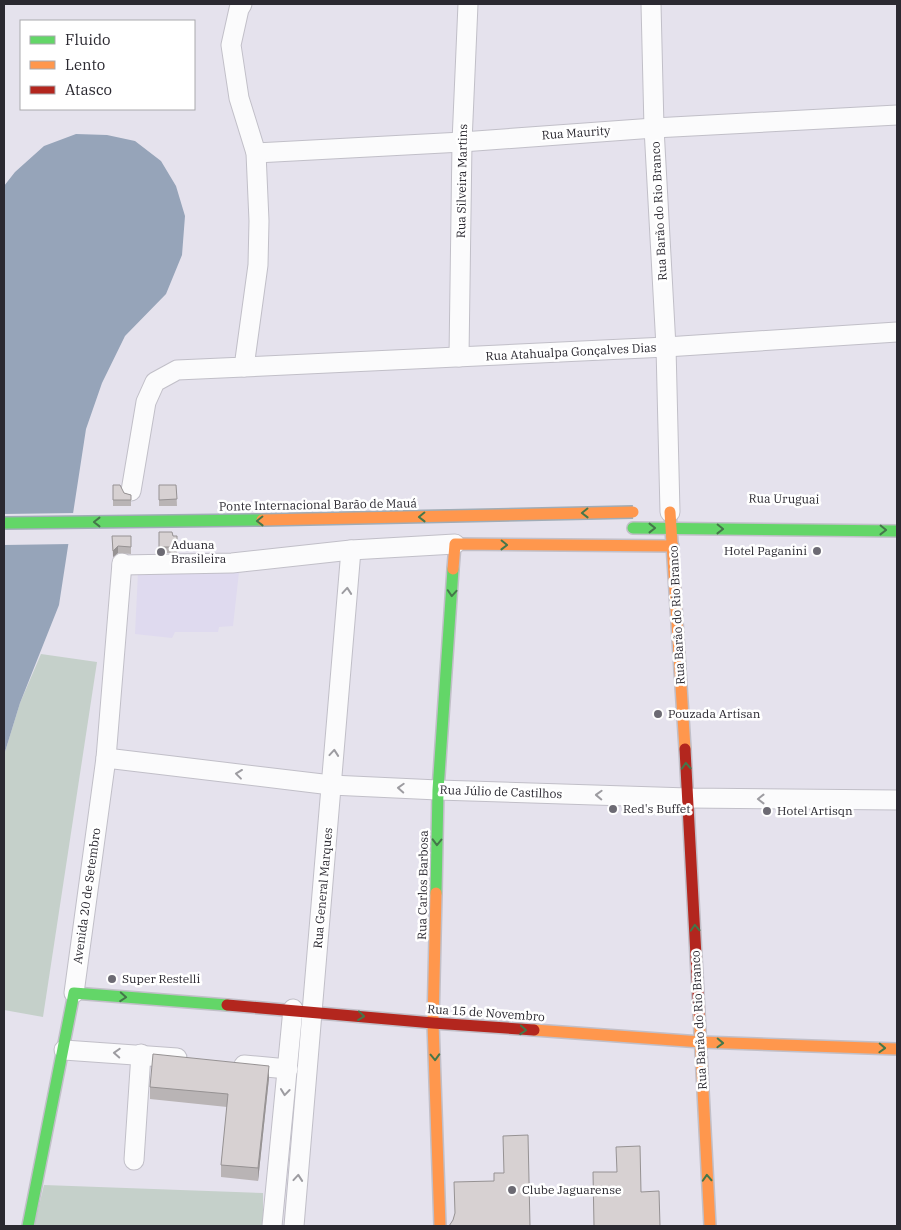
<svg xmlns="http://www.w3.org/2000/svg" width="901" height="1230" font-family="'IBM Plex Serif',serif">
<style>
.built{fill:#dfdaef}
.green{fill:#c5d0ca}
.water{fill:#96a4b9}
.pier{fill:#e5e2ed}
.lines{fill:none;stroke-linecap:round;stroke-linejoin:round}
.street-casing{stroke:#c1bfc8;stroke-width:21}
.fast-casing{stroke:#c1bfc8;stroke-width:14}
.slow-casing{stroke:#c1bfc8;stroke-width:14}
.jam-casing{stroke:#c1bfc8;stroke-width:14}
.street{stroke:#fbfbfc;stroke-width:19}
.fast{stroke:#63d668;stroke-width:11}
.slow{stroke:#ff974d;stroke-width:11}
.jam{stroke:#b3261e;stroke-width:11}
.fast-bridge-casing{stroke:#a0acb6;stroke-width:14;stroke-linecap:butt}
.slow-bridge-casing{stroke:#a0acb6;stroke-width:14;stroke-linecap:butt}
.fast-bridge{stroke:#63d668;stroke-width:11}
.slow-bridge{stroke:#ff974d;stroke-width:11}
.wall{fill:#b9b4b5}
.shaded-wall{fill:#969293}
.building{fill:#d7d1d2;stroke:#969293}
.oneway{stroke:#44774a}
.oneway2{stroke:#9d9ca1}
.poi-dot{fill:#6c6a73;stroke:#fff;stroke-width:2}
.labels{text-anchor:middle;stroke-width:5;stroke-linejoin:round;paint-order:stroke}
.street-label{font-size:12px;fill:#2b2931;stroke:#fff}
.poi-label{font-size:12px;fill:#2b2931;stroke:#fff;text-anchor:start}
</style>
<rect width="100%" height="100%" fill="#e5e2ed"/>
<path class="built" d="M138 572H239L233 626 219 627 218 632H175L172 638 135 634Z"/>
<g class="green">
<path d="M41 654 97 662 43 1017 4 1010V755L20 703Z"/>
<path d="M44 1185 263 1193V1226H34Z"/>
</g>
<path class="water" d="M76 134 107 135 135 141 161 161 176 186 185 216 182 255 166 294 125 336 102 383 86 429 59 605 20 703 4 755V186L15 172 44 146Z"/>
<path class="pier" d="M75 513 71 544 4 545V514Z"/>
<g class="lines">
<defs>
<g id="street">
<path d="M651 4 654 128 666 347 670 512"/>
<path d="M256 153 462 142 654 128 897 115"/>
<path d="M459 357 462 142 468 4"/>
<path d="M244 367 666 347 897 332"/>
<path d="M131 491 146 402 155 382 177 370 244 367 258 265 259 221 256 153 239 98 231 45 239 9 242 4"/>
<path d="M122 565 232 563 351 550 455 544"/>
<path d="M106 758 331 785 438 790 688 798 897 800"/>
<path d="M74 993 106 758 122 563"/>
<path d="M64 1050 177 1058"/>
<path d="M244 1065 288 1069"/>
<path d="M134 1160 141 1054"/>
<path d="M272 1226 293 1009"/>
<path d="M294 1226 351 550"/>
</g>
<g id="fast">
<path d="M633 528 897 531"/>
<path d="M436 893 438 790 453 569"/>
<path d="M28 1226 74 993 227 1005"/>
</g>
<g id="slow">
<path d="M670 512 685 749"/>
<path d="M453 569 455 544 673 546"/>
<path d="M436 893 433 1023 440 1226"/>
<path d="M699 1013 710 1226"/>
<path d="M534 1030 701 1042 897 1049"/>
</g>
<g id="jam">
<path d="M685 749 699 1013"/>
<path d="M227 1005 433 1023 534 1030"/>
</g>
</defs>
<use href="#street" class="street-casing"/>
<use href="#fast" class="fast-casing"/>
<use href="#slow" class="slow-casing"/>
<use href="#jam" class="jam-casing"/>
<use href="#street" class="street"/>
<use href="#fast" class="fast"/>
<use href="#slow" class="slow"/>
<use href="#jam" class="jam"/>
<defs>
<path id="fast-bridge" d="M4 523 262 520"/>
<path id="slow-bridge" d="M262 520 633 512"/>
</defs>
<use href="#fast-bridge" class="fast-bridge-casing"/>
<use href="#slow-bridge" class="slow-bridge-casing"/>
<use href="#fast-bridge" class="fast-bridge"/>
<use href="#slow-bridge" class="slow-bridge"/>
</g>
<g class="wall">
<path d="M113 485 124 493 131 495V506H113Z"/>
<path d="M159 485H176L177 506H159Z"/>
<path d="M159 532 173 536H177V553H159Z"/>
<path d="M112 536H131V554L118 553 113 557Z"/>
<path d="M269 1078 258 1181 221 1177V1165L227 1107 150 1099V1087Z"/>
</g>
<g class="shaded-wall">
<path d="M118 546V553L113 557V551Z"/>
<path d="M269 1066V1078L258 1181V1168Z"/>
</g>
<g class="building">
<path d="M113 485H120L124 493 131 495V500H113Z"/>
<path d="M159 485H176L177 499 159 500Z"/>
<path d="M159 532H172L173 536H177V547H159Z"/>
<path d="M112 536H131V547L118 546 113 551Z"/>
<path d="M153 1054 269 1066 258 1168 221 1165 228 1094 150 1087Z"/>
<path d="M528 1135 530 1226H449L453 1220 455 1213 454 1182 494 1181V1173H504L503 1136Z"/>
<path d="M640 1146 641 1192 659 1191 660 1226H594L593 1172H617L616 1147Z"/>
</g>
<defs><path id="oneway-chevron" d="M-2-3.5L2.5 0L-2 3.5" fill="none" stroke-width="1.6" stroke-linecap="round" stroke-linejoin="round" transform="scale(1.25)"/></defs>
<g class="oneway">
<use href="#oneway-chevron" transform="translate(585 513) rotate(179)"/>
<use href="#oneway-chevron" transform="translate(422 517) rotate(179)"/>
<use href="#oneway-chevron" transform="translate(260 521) rotate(179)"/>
<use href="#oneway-chevron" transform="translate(97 522) rotate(180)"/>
<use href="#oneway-chevron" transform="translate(652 528)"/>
<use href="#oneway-chevron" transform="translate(720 529) rotate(1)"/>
<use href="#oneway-chevron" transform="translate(883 530) rotate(1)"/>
<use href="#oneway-chevron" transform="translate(504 545) rotate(1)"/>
<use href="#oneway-chevron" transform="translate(452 593) rotate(94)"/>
<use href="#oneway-chevron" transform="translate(686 766) rotate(-93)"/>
<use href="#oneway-chevron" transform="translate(437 842) rotate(91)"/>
<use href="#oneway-chevron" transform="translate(695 928) rotate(-93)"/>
<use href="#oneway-chevron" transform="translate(123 997) rotate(4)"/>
<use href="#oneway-chevron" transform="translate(361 1016) rotate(6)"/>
<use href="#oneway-chevron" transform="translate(523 1030) rotate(4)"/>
<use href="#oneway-chevron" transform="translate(720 1043) rotate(2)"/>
<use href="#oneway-chevron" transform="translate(882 1048) rotate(2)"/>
<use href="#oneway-chevron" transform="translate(435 1057) rotate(88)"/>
<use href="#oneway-chevron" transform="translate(707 1178) rotate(-93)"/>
</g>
<g class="oneway2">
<use href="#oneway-chevron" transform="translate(347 591) rotate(-85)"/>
<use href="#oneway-chevron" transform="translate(334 753) rotate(-85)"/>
<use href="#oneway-chevron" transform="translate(239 774) rotate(-173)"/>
<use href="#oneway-chevron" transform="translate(401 788) rotate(-177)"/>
<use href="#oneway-chevron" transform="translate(599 795) rotate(-178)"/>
<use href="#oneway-chevron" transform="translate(761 799) rotate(-180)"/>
<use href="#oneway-chevron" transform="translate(117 1053) rotate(-177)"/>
<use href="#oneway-chevron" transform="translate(285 1092) rotate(96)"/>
<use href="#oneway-chevron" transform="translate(298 1178) rotate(-85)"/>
</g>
<g class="poi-dot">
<circle cx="817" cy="551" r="5"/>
<circle cx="161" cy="552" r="5"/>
<circle cx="658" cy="714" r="5"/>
<circle cx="613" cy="809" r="5"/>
<circle cx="767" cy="811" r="5"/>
<circle cx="112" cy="979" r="5"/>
<circle cx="512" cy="1190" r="5"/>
</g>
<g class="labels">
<g class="street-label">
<text transform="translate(576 133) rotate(-4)" y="4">Rua Maurity</text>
<text transform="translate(462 181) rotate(-89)" y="4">Rua Silveira Martins</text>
<text transform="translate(659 211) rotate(-93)" y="4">Rua Barão do Rio Branco</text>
<text transform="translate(571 352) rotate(-3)" y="4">Rua Atahualpa Gonçalves Dias</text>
<text transform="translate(784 499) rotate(1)" y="4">Rua Uruguai</text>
<text transform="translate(318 505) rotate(-1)" y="4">Ponte Internacional Barão de Mauá</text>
<text transform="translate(677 615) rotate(-93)" y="4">Rua Barão do Rio Branco</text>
<text transform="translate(501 792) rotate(2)" y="4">Rua Júlio de Castilhos</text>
<text transform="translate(423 885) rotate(-89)" y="4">Rua Carlos Barbosa</text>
<text transform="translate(323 888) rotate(-85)" y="4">Rua General Marques</text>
<text transform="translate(87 896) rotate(-82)" y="4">Avenida 20 de Setembro</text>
<text transform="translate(486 1013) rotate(4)" y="4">Rua 15 de Novembro</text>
<text transform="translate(699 1020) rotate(-93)" y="4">Rua Barão do Rio Branco</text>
</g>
<g class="poi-label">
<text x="171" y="549">Aduana<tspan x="171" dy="14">Brasileira</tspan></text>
<text x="807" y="555" text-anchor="end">Hotel Paganini</text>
<text x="668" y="718">Pouzada Artisan</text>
<text x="623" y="813">Red's Buffet</text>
<text x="777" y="815">Hotel Artisqn</text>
<text x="122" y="983">Super Restelli</text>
<text x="522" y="1194">Clube Jaguarense</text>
</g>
</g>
<rect width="901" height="1230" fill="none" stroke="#2b2931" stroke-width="10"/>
<rect x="20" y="20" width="175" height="90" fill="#ffffff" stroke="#aaa9ad"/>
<rect x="30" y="36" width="25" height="8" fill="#63d668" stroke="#aaa9ad"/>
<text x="65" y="45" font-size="15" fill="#2b2931">Fluido</text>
<rect x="30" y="61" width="25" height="8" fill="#ff974d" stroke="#aaa9ad"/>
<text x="65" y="70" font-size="15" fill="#2b2931">Lento</text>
<rect x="30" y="86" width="25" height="8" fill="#b3261e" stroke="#aaa9ad"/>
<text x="65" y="95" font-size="15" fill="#2b2931">Atasco</text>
</svg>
